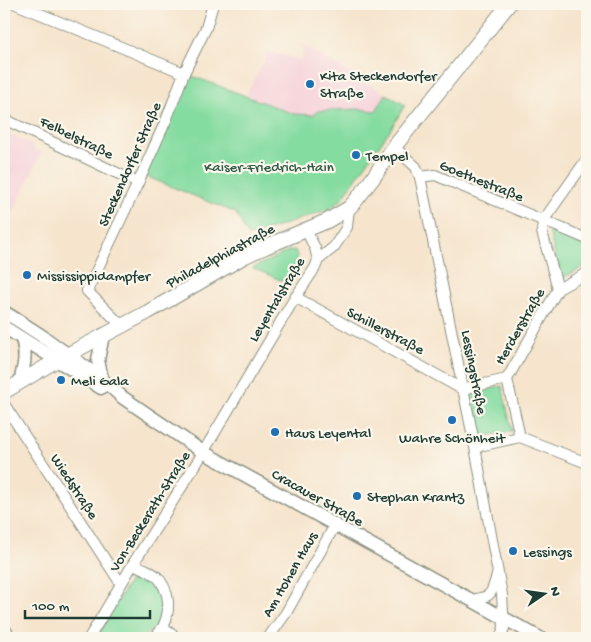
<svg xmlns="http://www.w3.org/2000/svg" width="591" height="642" font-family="'Gochi Hand',sans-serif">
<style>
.built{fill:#f6cfd8}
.green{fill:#85dca0;stroke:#528c6a}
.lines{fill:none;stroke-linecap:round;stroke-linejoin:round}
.minor-casing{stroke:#8a9080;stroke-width:12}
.tertiary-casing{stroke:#8a9080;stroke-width:15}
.secondary-casing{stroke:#8a9080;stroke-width:16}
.minor{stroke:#fff;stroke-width:10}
.tertiary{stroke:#fff;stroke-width:12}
.secondary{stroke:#fff;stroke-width:14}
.tram{stroke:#1f3d34;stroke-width:1}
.poi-dot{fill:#1f6fb2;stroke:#fbf7ec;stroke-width:2}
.labels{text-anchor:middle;stroke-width:4.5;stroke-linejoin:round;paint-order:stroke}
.poi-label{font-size:15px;fill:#1f3d34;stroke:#fbf7ec;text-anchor:start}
.street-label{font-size:15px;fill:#1f3d34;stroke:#fbf7ec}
.park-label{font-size:15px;fill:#335d4a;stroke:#fbf7ec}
</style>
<rect width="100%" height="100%" fill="#fbf7ec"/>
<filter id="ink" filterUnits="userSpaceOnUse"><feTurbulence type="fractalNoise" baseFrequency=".02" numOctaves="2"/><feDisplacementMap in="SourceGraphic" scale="10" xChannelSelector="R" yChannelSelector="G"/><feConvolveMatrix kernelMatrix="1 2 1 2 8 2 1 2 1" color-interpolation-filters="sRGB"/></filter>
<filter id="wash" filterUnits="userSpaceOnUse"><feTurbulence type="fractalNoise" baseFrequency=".0096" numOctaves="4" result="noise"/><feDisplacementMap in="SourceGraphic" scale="20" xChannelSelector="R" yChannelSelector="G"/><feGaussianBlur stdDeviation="1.12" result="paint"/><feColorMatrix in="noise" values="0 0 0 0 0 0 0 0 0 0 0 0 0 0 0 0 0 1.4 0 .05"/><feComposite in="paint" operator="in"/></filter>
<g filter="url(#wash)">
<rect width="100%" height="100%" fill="#f6e4cc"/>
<g class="built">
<path d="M301 44 386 94 376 111H317L315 115 297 116 256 100 247 93 266 58 267 51 301 60 305 48 300 45Z"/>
<path d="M4 132 32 145V148L42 152 10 218 4 215Z"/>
</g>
<g class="green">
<path d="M184 73 294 114 314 115 317 111 357 109 376 111 386 94 405 105 392 127 341 200 329 209 283 225 248 236 236 213 138 173Z"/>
<path d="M549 231 587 247V265L561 279Z"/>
<path d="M295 250C301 265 295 271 287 283L253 268 288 251Z"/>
<path d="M502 386 512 431 480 437 470 392Z"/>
<path d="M137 572 144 574 158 588 162 607 156 626 143 638H103L99 633 133 575Z"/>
</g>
</g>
<g filter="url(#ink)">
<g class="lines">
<defs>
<g id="minor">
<path d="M16 4 184 73"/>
<path d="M4 119 138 183"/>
<path d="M394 147 416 167 420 177 475 447 502 595 504 628 500 638"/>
<path d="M420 177 435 175 587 239"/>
<path d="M306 230 315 248 318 260"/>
<path d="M558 289 542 232 543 221 587 159"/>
<path d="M558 289 587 273"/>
<path d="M295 297 462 389 507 379 520 437 475 447"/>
<path d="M121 325 87 291 138 183 167 118 184 73 206 28 213 4"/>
<path d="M507 379 558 289"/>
<path d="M4 404 121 584"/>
<path d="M520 437 587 463"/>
<path d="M133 564C142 568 154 572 160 580 173 598 170 624 154 638"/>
<path d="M471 600C492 597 491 595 497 575"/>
<path d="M163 628 177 638"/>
<path d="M89 638 133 564 198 461 293 301 315 268 318 260 334 247 347 227 349 208"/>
<path d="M268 638 286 613 335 525"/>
</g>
<g id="tertiary">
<path d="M4 312 22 323 42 336 102 379 122 397 203 452 540 638"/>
<path d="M4 327 101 388"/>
<path d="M102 379 98 360 103 335"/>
<path d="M20 382C24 366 27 355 22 339"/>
</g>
<g id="secondary">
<path d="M4 392 52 363 148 312 245 256 265 247 327 221 349 208 357 199 373 178 394 147 509 4"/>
<path d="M4 631 9 638"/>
</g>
</defs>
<use href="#minor" class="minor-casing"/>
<use href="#tertiary" class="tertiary-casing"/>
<use href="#secondary" class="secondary-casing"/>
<use href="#minor" class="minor"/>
<use href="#tertiary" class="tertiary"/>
<use href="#secondary" class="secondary"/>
<path class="tram" d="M4 627 11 638"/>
</g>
</g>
<g class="poi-dot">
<circle cx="310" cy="84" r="5"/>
<circle cx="356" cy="155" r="5"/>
<circle cx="27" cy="275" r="5"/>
<circle cx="61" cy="380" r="5"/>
<circle cx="452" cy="420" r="5"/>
<circle cx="275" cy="432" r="5"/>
<circle cx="357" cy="496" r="5"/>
<circle cx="513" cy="551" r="5"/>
</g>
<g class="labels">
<g class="poi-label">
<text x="320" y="80">Kita Steckendorfer<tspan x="320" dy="17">Straße</tspan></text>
<text x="366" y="160">Tempel</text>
<text x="37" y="280">Mississippidampfer</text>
<text x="71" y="385">Meli Gala</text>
<text x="285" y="437">Haus Leyental</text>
<text x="452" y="442" text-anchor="middle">Wahre Schönheit</text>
<text x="367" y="501">Stephan Krantz</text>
<text x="523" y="556">Lessings</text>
</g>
<g class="street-label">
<text transform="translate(77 137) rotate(26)" y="5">Felbelstraße</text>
<text transform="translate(129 164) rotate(-66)" y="5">Steckendorfer Straße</text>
<text transform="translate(482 180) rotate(22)" y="5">Goethestraße</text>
<text transform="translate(220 255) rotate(-28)" y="5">Philadelphiastraße</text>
<text transform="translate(276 299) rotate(-59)" y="5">Leyentalstraße</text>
<text transform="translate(519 326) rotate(-60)" y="5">Herderstraße</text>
<text transform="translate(386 330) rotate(28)" y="5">Schillerstraße</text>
<text transform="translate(475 372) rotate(79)" y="5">Lessingstraße</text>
<text transform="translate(75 486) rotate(57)" y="5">Wiedstraße</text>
<text transform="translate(318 497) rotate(29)" y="5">Cracauer Straße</text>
<text transform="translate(149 511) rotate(-58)" y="5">Von-Beckerath-Straße</text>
<text transform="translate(289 574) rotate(-60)" y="5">Am Hohen Haus</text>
</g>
<g class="park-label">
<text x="269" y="171">Kaiser-Friedrich-Hain</text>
</g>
</g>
<rect width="591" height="642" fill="none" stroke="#fbf7ec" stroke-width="20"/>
<g transform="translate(544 594) rotate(77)" stroke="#fbf7ec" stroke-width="4" paint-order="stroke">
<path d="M0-4L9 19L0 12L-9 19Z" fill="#1f3d34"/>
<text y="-8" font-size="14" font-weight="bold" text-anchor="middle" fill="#1f3d34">N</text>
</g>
<path d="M25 610v8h125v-8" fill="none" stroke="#1f3d34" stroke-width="2.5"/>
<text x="32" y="610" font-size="15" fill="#1f3d34" stroke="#fbf7ec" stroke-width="4" paint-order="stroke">100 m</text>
</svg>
